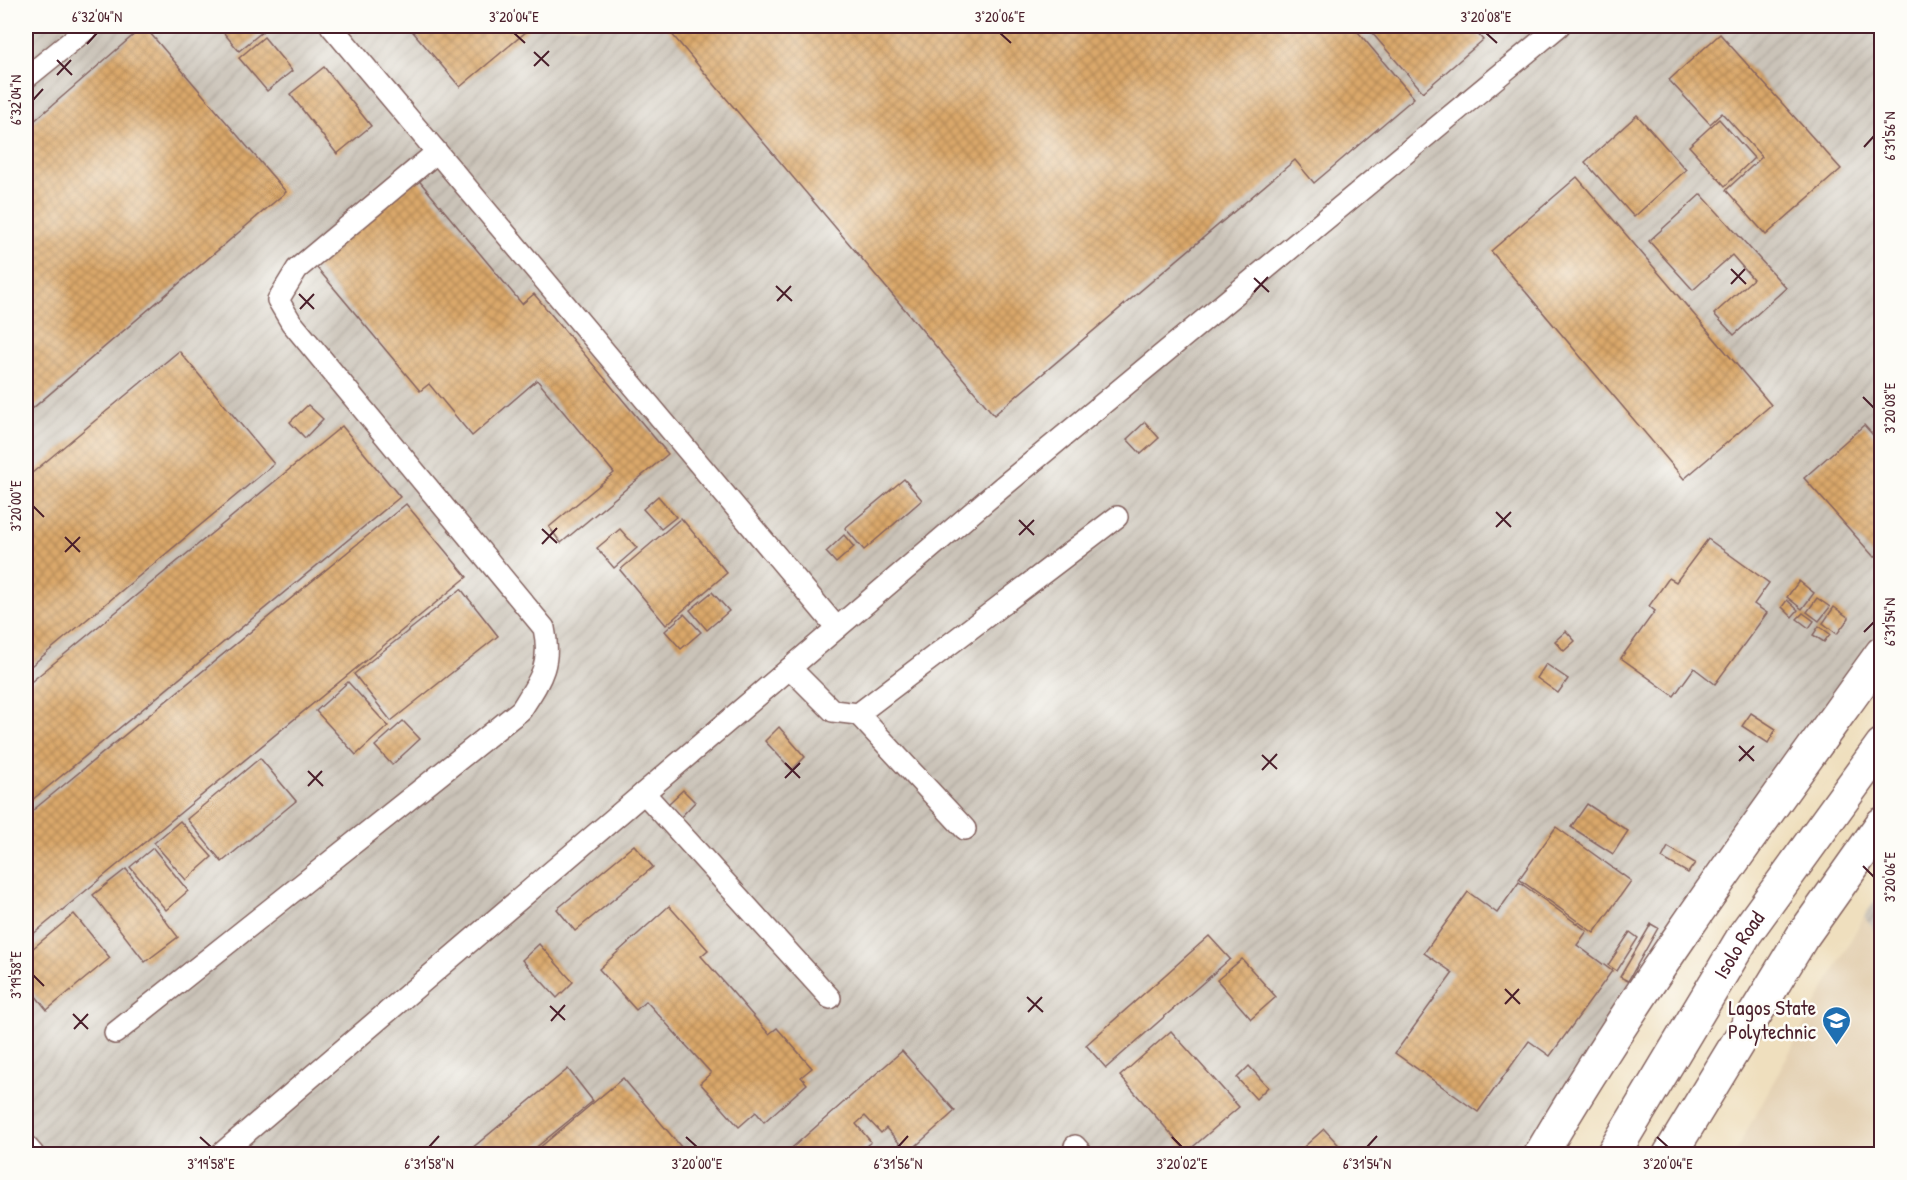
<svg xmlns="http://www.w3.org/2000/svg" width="1907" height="1180" font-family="'Patrick Hand',sans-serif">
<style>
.built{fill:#e4d1b4}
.industrial{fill:url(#industrial-furrows)}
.building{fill:url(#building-cross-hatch)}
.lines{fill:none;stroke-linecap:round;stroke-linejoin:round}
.service-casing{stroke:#84625e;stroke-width:24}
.primary-casing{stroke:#84625e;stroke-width:36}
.service{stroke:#fff;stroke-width:21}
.primary{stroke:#fff;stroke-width:33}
.ticks{fill:none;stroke:#4a1f2b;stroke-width:2}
.labels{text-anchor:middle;stroke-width:5;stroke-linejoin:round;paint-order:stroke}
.street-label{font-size:21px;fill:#4a1f2b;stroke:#fdfcf7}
.poi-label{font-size:21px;fill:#4a1f2b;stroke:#fdfcf7;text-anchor:end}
.neatline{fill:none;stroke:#4a1f2b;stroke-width:2}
.ticks-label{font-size:15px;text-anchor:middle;fill:#4a1f2b}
</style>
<defs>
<pattern id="industrial-furrows" width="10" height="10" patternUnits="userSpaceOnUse" patternTransform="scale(1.5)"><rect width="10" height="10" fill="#cac3b8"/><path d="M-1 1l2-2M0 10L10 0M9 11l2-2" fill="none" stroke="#afa79e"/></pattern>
<pattern id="building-cross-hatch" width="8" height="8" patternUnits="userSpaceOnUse" patternTransform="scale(1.5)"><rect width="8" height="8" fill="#daa86a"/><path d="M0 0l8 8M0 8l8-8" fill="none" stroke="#b38857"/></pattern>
</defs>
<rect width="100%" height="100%" fill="#fdfcf7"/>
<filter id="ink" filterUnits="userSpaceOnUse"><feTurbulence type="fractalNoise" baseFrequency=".0167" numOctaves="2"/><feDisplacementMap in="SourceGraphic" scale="12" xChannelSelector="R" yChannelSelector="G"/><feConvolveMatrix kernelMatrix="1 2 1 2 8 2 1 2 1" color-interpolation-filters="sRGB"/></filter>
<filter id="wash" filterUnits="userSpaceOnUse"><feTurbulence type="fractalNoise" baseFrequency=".008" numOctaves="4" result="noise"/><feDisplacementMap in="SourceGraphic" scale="24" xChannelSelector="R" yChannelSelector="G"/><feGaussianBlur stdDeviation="1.35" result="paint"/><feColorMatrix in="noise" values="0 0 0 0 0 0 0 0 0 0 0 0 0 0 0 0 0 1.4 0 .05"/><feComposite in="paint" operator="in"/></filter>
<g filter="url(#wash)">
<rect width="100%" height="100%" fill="#efdfbe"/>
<path class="built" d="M1864 916 1881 938V1154H1734Z"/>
<g class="industrial">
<path d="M26 26H1881V634L1602 1042 1519 1154H26Z"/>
<path d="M1881 893V938L1864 916Z"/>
</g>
<g id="blocks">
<g class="building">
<path d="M144 26 286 192 26 414V128Z"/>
<path d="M218 26H257L262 32 239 51Z"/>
<path d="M408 26H533L460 87Z"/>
<path d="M665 26H1353L1414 98 1314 183 1295 160 994 415Z"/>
<path d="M1366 26H1471L1483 40 1423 92Z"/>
<path d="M1720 34 1841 169 1766 235 1726 190 1762 157 1722 113 1710 124 1669 80Z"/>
<path d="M264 37 292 71 267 91 239 58Z"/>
<path d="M324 67 371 126 337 154 290 94Z"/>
<path d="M1637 115 1686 170 1634 217 1585 162Z"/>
<path d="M1719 119 1754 158 1725 186 1689 146Z"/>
<path d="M416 177 522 304 534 294 668 454 561 543 549 527 614 473 537 380 472 436 429 384 420 391 313 263Z"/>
<path d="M1577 177 1771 405 1684 479 1491 251Z"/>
<path d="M1701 194 1786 288 1734 335 1714 314 1753 279 1732 255 1693 290 1649 241Z"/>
<path d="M179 351 274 464 26 670V478Z"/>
<path d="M308 405 323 419 305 438 290 422Z"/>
<path d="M1145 422 1159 438 1141 454 1127 439Z"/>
<path d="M1864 425 1882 445V551L1874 557 1804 478Z"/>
<path d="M342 426 400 497 26 805V686Z"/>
<path d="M904 479 922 500 864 550 845 528Z"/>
<path d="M658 496 676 517 661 529 643 509Z"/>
<path d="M406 504 467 577 26 940V816Z"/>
<path d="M681 518 727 573 666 625 620 570Z"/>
<path d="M620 529 637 548 614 568 597 548Z"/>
<path d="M844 535 854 547 836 563 826 552Z"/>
<path d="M1708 539 1769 583 1754 604 1767 613 1715 684 1694 668 1674 696 1621 658 1655 611 1649 606 1669 578 1676 582Z"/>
<path d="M1799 581 1814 593 1802 609 1787 597Z"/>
<path d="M461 589 498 636 391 721 354 674Z"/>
<path d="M712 592 729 611 707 630 690 610Z"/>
<path d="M1817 598 1830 607 1819 621 1807 612Z"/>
<path d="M1787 600 1798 610 1792 617 1782 607Z"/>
<path d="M1834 607 1849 618 1837 634 1823 623Z"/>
<path d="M1803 613 1814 621 1809 628 1797 619Z"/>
<path d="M684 614 701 632 681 649 665 631Z"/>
<path d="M1819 626 1830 634 1824 642 1813 635Z"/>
<path d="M1566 631 1575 641 1564 651 1555 641Z"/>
<path d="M1546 664 1568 679 1558 693 1537 678Z"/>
<path d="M348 682 388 726 356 755 316 711Z"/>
<path d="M1751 713 1776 729 1768 743 1742 726Z"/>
<path d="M403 721 420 739 392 765 375 746Z"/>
<path d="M779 727 805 757 792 770 765 741Z"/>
<path d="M260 758 296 801 222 862 187 819Z"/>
<path d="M683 790 695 802 680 818 667 805Z"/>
<path d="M1587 804 1628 831 1613 854 1571 827Z"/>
<path d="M180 821 212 857 186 880 154 843Z"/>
<path d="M1556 827 1631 881 1594 933 1519 879Z"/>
<path d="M634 845 653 867 575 931 557 909Z"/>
<path d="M1668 847 1695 863 1688 873 1662 858Z"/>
<path d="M153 848 188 891 166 910 130 867Z"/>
<path d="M126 869 178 937 145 962 93 895Z"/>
<path d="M1519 882 1587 931 1577 945 1612 971 1550 1056 1529 1041 1478 1112 1395 1053 1453 973 1424 953 1468 892 1497 913Z"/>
<path d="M669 906 708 950 701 956 769 1034 777 1028 812 1068 801 1077 807 1084 764 1122 756 1112 739 1127 700 1083 711 1073 646 1001 636 1010 599 969Z"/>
<path d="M74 914 110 958 47 1010 26 984V954Z"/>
<path d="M1651 924 1658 928 1628 981 1620 977Z"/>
<path d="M1630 932 1638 938 1617 971 1608 965Z"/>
<path d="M1209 936 1230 959 1106 1068 1086 1045Z"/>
<path d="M539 944 573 982 557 998 522 960Z"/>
<path d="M1242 959 1276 997 1251 1019 1217 980Z"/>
<path d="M1171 1031 1239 1107 1187 1152 1120 1076Z"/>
<path d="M902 1051 955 1111 908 1153 886 1128 881 1133 865 1116 856 1124 871 1142 856 1154H785Z"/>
<path d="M1249 1066 1268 1087 1256 1099 1237 1078Z"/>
<path d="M568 1069 593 1101 528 1154H465Z"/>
<path d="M623 1078 687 1154H532Z"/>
<path d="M1324 1129 1347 1154H1296Z"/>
</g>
</g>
</g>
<g filter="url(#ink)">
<use href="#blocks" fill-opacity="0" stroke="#84625e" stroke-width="1.5"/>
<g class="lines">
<defs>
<g id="service">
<path d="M331 26 837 628"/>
<path d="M26 78 90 26"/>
<path d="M790 668 833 711 858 714 1117 517"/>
<path d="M858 714 965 829"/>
<path d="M644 793 830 998"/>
<path d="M115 1033 521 710C540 680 552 665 544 628L291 322 278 300 297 269 437 152"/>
<path d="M26 1146 33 1154"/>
<path d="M1075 1146 1082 1154"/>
<path d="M221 1154 1001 488 1559 26"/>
</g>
<g id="primary">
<path d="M1541 1154C1643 980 1764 817 1882 653"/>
<path id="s1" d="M1613 1154 1745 934 1882 745"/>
<path d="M1670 1154 1802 937 1882 824"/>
</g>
</defs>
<use href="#service" class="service-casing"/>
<use href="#primary" class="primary-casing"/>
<use href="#service" class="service"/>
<use href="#primary" class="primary"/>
</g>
</g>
<path class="ticks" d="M514 33 525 43M1000 33 1011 43M1486 33 1497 43M87 44 97 33M534 52 549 66M57 60 72 75M534 66 549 51M57 75 71 60M33 100 43 89M1864 147 1874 136M1731 269 1746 284M1254 278 1269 292M1731 284 1745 269M776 286 792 301M1254 292 1268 277M299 294 314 309M777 301 791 286M300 309 314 294M1863 397 1874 408M33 506 44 517M1496 512 1511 527M1019 520 1034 535M1496 527 1511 512M542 529 557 543M1019 535 1034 520M65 537 80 552M542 544 557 528M65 552 80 537M1864 632 1874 622M1739 746 1754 761M1262 755 1277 769M1739 761 1754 746M785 763 800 778M1262 770 1277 754M308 771 323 786M785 778 800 763M308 786 322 771M1863 866 1874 877M33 975 44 986M1505 989 1520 1004M1027 997 1043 1012M1505 1004 1519 989M550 1006 565 1020M1028 1012 1042 997M73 1014 88 1029M551 1021 565 1005M74 1029 88 1014M200 1137 211 1147M686 1137 697 1147M1172 1137 1182 1147M1657 1137 1668 1147M429 1147 439 1136M898 1147 908 1136M1367 1147 1377 1136"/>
<defs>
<symbol id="university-pin" viewBox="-11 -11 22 30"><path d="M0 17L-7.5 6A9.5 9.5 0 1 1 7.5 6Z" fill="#1f6fb2" stroke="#fdfcf7"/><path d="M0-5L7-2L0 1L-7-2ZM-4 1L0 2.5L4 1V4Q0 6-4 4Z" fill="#fff"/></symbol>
</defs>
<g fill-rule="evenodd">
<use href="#university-pin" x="1820" y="1004" width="33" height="45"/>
</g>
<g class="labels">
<g class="street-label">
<text dy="7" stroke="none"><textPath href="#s1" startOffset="244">Isolo Road</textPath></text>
</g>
<g class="poi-label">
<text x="1816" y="1015">Lagos State<tspan x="1816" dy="24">Polytechnic</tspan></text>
</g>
</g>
<rect width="1907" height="1180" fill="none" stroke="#fdfcf7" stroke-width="66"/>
<rect x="33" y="33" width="1841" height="1114" class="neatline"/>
<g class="ticks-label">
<text x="97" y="22">6°32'04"N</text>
<text x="514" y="22">3°20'04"E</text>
<text x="1000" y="22">3°20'06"E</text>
<text x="1486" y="22">3°20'08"E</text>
<text transform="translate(16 100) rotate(-90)" y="5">6°32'04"N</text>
<text transform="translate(1890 136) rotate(-90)" y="5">6°31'56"N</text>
<text transform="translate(1890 408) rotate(-90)" y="5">3°20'08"E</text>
<text transform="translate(16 506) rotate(-90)" y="5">3°20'00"E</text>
<text transform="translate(1890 622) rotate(-90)" y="5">6°31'54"N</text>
<text transform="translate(1890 877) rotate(-90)" y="5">3°20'06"E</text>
<text transform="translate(16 975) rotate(-90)" y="5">3°19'58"E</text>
<text x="211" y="1169">3°19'58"E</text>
<text x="429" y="1169">6°31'58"N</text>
<text x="697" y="1169">3°20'00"E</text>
<text x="898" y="1169">6°31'56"N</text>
<text x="1182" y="1169">3°20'02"E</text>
<text x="1367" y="1169">6°31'54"N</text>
<text x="1668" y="1169">3°20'04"E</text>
</g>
</svg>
